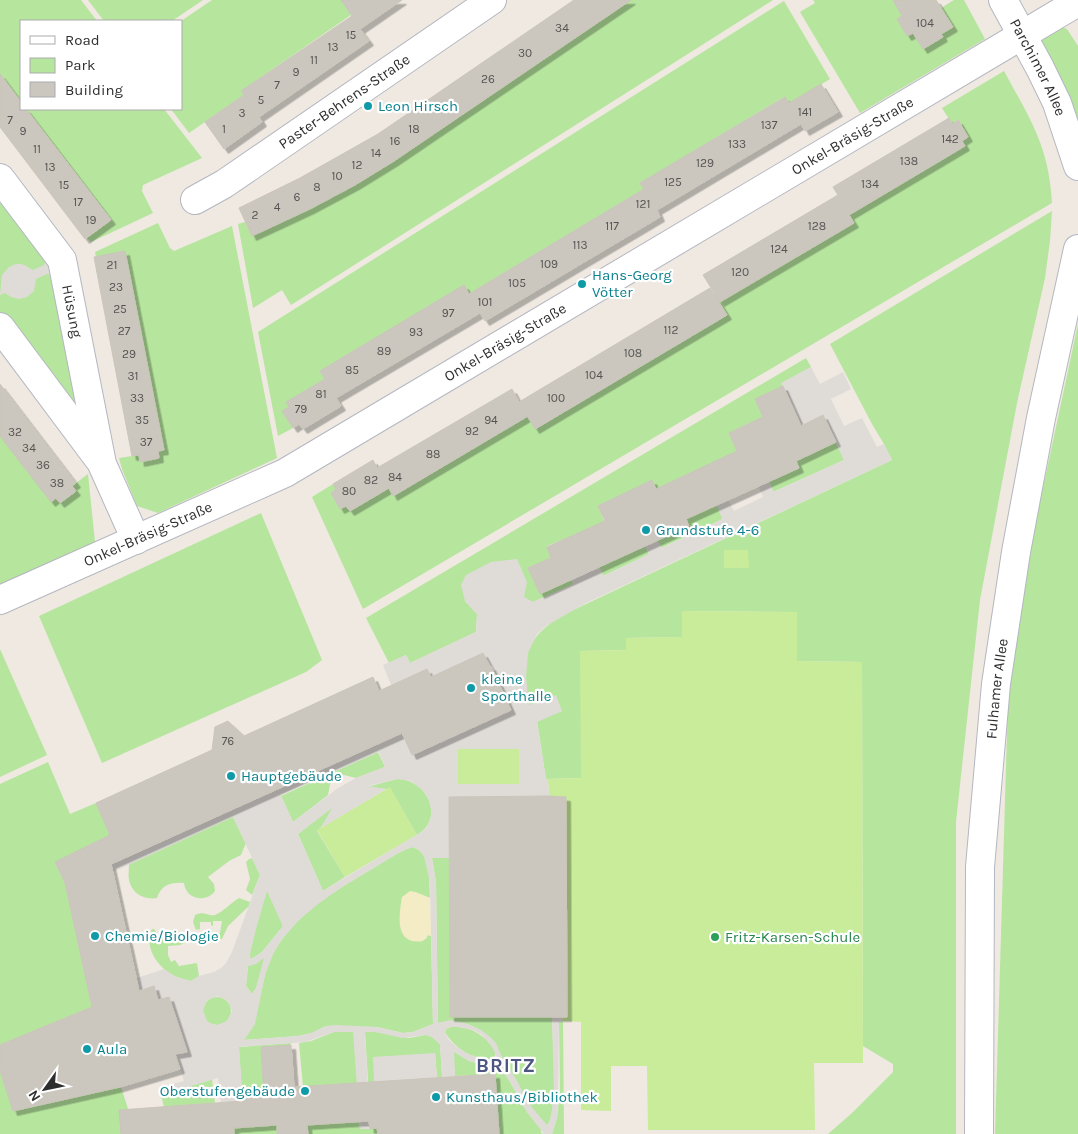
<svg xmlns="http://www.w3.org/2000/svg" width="1078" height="1134" font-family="Karla,sans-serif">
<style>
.green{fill:#b6e59e}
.sand{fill:#f3ecc5}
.pitch{fill:#c9ec9a}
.plaza{fill:#dfdcd8;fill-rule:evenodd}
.building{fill:#cbc7bf;stroke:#cbc5ba;filter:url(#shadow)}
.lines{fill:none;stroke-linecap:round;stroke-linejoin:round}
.minor-casing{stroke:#b4b7c1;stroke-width:30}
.minor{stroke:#fff;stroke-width:28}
.culture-dot{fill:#0f9aa8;stroke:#fff;stroke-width:2}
.leisure-dot{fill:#2e9e5b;stroke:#fff;stroke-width:2}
.labels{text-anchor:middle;stroke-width:4.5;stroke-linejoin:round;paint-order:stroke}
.number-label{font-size:12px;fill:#555452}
.street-label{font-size:15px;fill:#2e2e2e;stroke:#fff}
.culture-label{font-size:15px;fill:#0d838f;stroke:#fff;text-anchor:start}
.leisure-label{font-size:15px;fill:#27864d;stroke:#fff;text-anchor:start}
.district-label{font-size:20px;font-weight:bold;letter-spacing:1px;fill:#4d5680;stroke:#fff}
</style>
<defs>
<filter id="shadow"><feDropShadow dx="4.5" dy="4.5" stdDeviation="0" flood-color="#0004"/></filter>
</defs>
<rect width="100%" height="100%" fill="#efe9e1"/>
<g class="green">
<path d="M0 0H81L97 21H21V102L0 75Z"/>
<path d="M88 0H203L172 21H104Z"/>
<path d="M212 0H346L343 2 351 15 241 91 244 95 189 133 171 109H181V21Z"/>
<path d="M631 0H773L291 305 282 290 253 308 238 224 245 222 252 236 315 206 355 185 394 161Z"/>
<path d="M813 0H893L902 16 897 19 907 36 913 33 923 49 942 37 941 34 952 27 941 8 954 0H964L985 39 860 113 800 12 815 3Z"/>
<path d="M784 1 830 79 789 104 784 97 641 183 644 189 469 294 320 371 325 379 286 402 289 407 282 411 293 428 278 436 258 332Z"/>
<path d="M1062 27 1067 29 1078 46V131L1040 41Z"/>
<path d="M1004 71C1030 119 1049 146 1052 203L363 609 312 497 333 484 336 489 331 493 340 509 346 506 350 511 389 488 394 496 528 416 536 429 727 315 719 302 854 223 849 215 965 146 962 141 968 137 957 120 952 124 942 108Z"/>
<path d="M26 109H164L202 158 143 185 142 191 153 213 91 242 87 238 111 219Z"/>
<path d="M0 199 45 258 52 275 77 400 70 403 0 312Z"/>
<path d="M1052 211 1050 241 1045 278 1017 403 980 600 956 822V1134H828L852 1113 893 1072V1064L863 1046 862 662 797 661 796 612 683 611V637L626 638V650L581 651V778L546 779 537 721 562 711 529 706C521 657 524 636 569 612L892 460 884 444 872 424 830 344Z"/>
<path d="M158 223 170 248 174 251 232 226 277 458 158 513 137 506 122 469 119 458 139 455 140 462 159 458 158 451 164 450 125 251 96 257 95 252Z"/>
<path d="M1078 324V1134H995L1008 701 1034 530Z"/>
<path d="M806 358 811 367 782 383 783 386 756 399 768 428 754 421 729 433 738 453 718 460 657 491 652 481 598 506 605 523 547 546 551 558 528 568 540 594 571 580 574 584 533 602 524 598 465 601 477 614 476 632 410 663 406 655 389 663 366 618Z"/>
<path d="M0 435 60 503 76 492 72 486 88 474 95 542 0 585Z"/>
<path d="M836 442 844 460 773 492 769 482 799 468 796 461Z"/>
<path d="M717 505 723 519 661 548 657 540 689 526 686 519Z"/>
<path d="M261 513 322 660 306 672 102 763 39 616Z"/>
<path d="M645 546 649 554 603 576 599 567Z"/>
<path d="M0 649 47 755 0 777Z"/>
<path d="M378 752 385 767 356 778 344 775 338 777 330 784 328 795 293 822 281 796Z"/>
<path d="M48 762 70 814 96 803 111 836 55 863 65 883 92 1007 0 1045V784Z"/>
<path d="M397 779C427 779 446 818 417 835L390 788 386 789 367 787Z"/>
<path d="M334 806C329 813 323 827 317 831L345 877 323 891 298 834Z"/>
<path d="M233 817 246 843 241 855 229 861 208 877 214 884 215 891C206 903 186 900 184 883 171 882 161 885 157 898 144 900 132 894 129 880 128 875 129 870 129 864Z"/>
<path d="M412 847C432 851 429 883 430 898L415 892 419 941 426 939 428 935 431 936 433 1024 413 1032 403 1033 377 1027 326 1026 312 1033 298 1036 243 1040C259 1026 260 984 269 962 288 918 333 892 372 869 385 861 398 852 412 847Z"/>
<path d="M252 858 260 875 252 895 246 890 250 879 246 862 249 859Z"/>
<path d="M432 858H449L450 1017 552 1016C552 1041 559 1105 548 1125H546L532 1109 491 1038C475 1024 458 1019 438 1023L436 882Z"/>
<path d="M267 890 283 926 262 952 250 960C247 946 262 906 267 890Z"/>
<path d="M239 898 250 902 249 906 228 926 222 939H219L222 921H213V926L211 925V922H200V929L196 930 193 922 195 915C205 910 208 917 215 915 223 912 232 902 239 898Z"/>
<path d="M152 929H154C164 944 168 938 184 938L186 942 180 945 168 946V955L171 962 175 960 179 966 197 963 199 976 191 981C184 979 177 978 171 974 156 965 144 946 152 929Z"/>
<path d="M265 957 256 988 252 994 246 986 248 966Z"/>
<circle cx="217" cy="1011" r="14"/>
<path d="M563 1021 564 1134H552L557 1118 560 1091 559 1022Z"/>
<path d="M453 1026C472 1027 487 1036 496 1053L494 1058C478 1065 452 1046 445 1032L446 1029Z"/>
<path d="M334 1032H354L359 1113 303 1087 299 1043 311 1041Z"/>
<path d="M365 1032H376L409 1038 426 1035 432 1037 440 1044 442 1077 437 1078 435 1053 377 1112H370Z"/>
<path d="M291 1043 264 1096 242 1097 239 1047Z"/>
<path d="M453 1051 469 1061 494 1067 503 1072 509 1080 527 1112 541 1129V1133L544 1134H499L495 1074 455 1076Z"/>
<path d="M0 1071 13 1111 121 1087 130 1115 121 1134H0Z"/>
<path d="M212 1079 215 1103 164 1107 161 1095Z"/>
<path d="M233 1122 245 1127 277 1125V1134H234Z"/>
<path d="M359 1122 360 1129 377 1128 378 1134H308L307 1125Z"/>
</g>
<path class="sand" d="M410 891 415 892 430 898 431 936 428 935 423 941C394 946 399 915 402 897Z"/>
<g class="pitch">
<path d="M724 550H748L749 568H724Z"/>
<path d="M682 611 797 612V661L862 662 863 1063H814L815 1130H648L647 1066H611V1111L581 1110V1022L563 1021 562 1017 567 1016 566 797 549 796 548 779 581 778 580 651 626 650V638L682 637Z"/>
<path d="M458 749H519L520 784H458Z"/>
<path d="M390 787 417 835 345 877 317 830Z"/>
</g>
<g class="plaza">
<path d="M46 260 52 275 47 274 36 279 34 291 27 297 19 299 11 297 5 293 0 295 2 275 9 267 16 264H22L33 270 44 265Z"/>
<path d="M811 367 820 384 843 372 851 389 831 399 844 426 862 418 877 447 884 444 892 460 584 604 546 626 537 634 528 653 526 677 529 705 556 695 562 711 537 722 546 779H548L549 796 449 797V858H432L436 882 438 1023 450 1020 468 1024 481 1030 491 1038 496 1043 502 1058 516 1079 529 1104 547 1125 550 1121 554 1096 552 1016 562 1017 563 1021 559 1022 558 1106 557 1118 552 1134H544L527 1112 509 1080 503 1072 497 1069 469 1061 454 1052 455 1076 442 1077 440 1044 432 1037 426 1035 402 1038 376 1032H365L370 1129H360L359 1122 307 1125V1121L359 1113 353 1032H334L305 1042 239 1047 243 1101 221 1103 218 1078 161 1095 159 1088 184 1081 175 1054 186 1051 169 997 158 1000 153 986 139 991 137 978 164 969 176 977 191 981 199 976 214 972 221 968 226 963 232 952 260 875 233 817 113 872 111 865 402 733 412 754 511 710 491 666H489L483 653 431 677 427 669 391 685 383 665 406 655 410 663 476 632 477 614 465 601 461 585 466 575 491 562 517 559 527 582 524 597 533 602 573 584 571 580 599 567 604 576 649 554 645 546 657 540 662 548 722 519 717 505 728 500 734 511 763 497 753 473 763 469 774 492 844 460 823 415 793 429 796 416 781 383ZM458 749H519V784H458ZM379 752 385 767 356 778 338 788 293 822 281 795ZM397 779 411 781 424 791 429 800 431 810V818L427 827 423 831 323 891 298 834 332 808 321 828 386 789 368 786ZM412 847 419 850 424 856 430 882 433 1024 413 1032 403 1033 377 1027 336 1025 326 1026 311 1033 298 1036 244 1040 255 1024 265 975 274 952 283 938 299 920 319 903 345 885 400 852ZM267 891 283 926 262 952 251 960 250 954 256 929ZM264 958 256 988 252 994 246 986 248 966 256 964ZM218 996 228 1001 232 1011 227 1021 217 1025 210 1023 207 1021 203 1010 207 1000ZM450 1027H457L473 1030 481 1034 491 1045 496 1055 492 1059H485L468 1054 457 1047 449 1040 445 1033 446 1029Z"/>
<path d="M435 1053 437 1078 374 1082 373 1057Z"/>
</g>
<g class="building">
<path d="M341 0H402L360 29 369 41 259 117 262 122 224 149 205 122 244 95 241 91 352 16Z"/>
<path d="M574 0H631L394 161 355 185 310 209 252 236 239 208 300 178 378 134Z"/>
<path d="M893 0H936L953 27 941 34 943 37 923 49 913 33 907 36 897 19 902 16Z"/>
<path d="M0 74 21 102V109H26L111 220 85 239 0 127Z"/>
<path d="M821 84 838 112 805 131 801 124 657 210 660 217 485 321 480 313 336 398 341 406 303 429 299 424 293 428 282 411 289 407 286 402 325 379 320 371 464 285 469 294 644 189 640 183 785 97 789 103Z"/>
<path d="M949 118 952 124 958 120 968 137 962 141 965 146 849 215 854 223 720 302 703 275 838 195 833 187Z"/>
<path d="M125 251 164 450 158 451 159 458 140 462 139 455 132 456 94 257Z"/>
<path d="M710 288 727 315 535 429 525 412 528 416 393 496 389 488 350 511 346 506 340 509 331 493 336 489 333 484 373 460 377 468 512 389 519 402Z"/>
<path d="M0 384 76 483 72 486 76 491 60 503 56 498 51 502 0 436Z"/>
<path d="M783 386 801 426 823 415 836 442 796 461 799 468 686 519 689 526 540 594 528 568 551 558 547 547 605 521 598 506 652 480 656 489 737 451 729 433 763 417 755 399Z"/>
<path d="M483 653 490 666H491L511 710 412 755 402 733 111 864 139 991 154 986 158 1000 169 997 187 1052 175 1054 180 1069 120 1087 13 1111 0 1071V1045L92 1007 65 883 55 862 110 835 96 803 212 750 215 727 228 721 244 736 373 677 379 691 427 669 431 677Z"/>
<path d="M549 796 566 797 567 1017H450L449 797Z"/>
<path d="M291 1045 294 1087 495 1074 499 1134H378L377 1128 370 1129 369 1121 307 1125 308 1134H277V1125L234 1128V1134H121L119 1110 243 1101 242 1097 264 1096 261 1047Z"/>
</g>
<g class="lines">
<defs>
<g id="minor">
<path id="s1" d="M1003 0 1040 68 1057 103 1078 166"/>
<path id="s2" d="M0 178 62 260 102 464 136 540"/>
<path id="s3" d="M195 200 224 184 492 0"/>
<path d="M0 327 98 458"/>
<path id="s4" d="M0 600 285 473 1071 6"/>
<path id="s5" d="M979 1134 980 867 996 684 1016 552 1041 418 1078 249"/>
</g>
</defs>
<use href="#minor" class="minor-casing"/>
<use href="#minor" class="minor"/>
</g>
<g class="culture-dot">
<circle cx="368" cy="106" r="5"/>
<circle cx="582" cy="284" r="5"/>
<circle cx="646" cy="530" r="5"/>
<circle cx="471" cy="688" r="5"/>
<circle cx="231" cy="776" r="5"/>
<circle cx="95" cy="936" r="5"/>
<circle cx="87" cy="1049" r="5"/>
<circle cx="305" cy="1091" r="5"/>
<circle cx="436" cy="1097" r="5"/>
</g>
<circle class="leisure-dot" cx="715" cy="937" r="5"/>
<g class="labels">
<g class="number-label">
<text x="925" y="27">104</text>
<text x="562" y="32">34</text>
<text x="351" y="39">15</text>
<text x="333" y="51">13</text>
<text x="525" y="57">30</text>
<text x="314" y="64">11</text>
<text x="296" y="76">9</text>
<text x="488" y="83">26</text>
<text x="277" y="89">7</text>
<text x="261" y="104">5</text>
<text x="805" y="116">141</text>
<text x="242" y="117">3</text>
<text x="10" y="124">7</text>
<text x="769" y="129">137</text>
<text x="224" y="133">1</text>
<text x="414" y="133">18</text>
<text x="23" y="135">9</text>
<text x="950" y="143">142</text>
<text x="395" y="145">16</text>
<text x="737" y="148">133</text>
<text x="37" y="153">11</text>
<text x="376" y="157">14</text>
<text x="909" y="165">138</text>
<text x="705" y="167">129</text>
<text x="357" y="169">12</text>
<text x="50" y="171">13</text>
<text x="337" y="180">10</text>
<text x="673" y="186">125</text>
<text x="870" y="188">134</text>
<text x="64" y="189">15</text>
<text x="317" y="191">8</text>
<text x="297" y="201">6</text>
<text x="78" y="206">17</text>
<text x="643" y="208">121</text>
<text x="277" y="211">4</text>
<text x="255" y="219">2</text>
<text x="91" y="224">19</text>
<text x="612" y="230">117</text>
<text x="817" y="230">128</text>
<text x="580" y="249">113</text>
<text x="779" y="253">124</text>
<text x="549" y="268">109</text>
<text x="112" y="269">21</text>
<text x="740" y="276">120</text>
<text x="517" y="287">105</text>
<text x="116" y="291">23</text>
<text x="485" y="306">101</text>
<text x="120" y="313">25</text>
<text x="448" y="317">97</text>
<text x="671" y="334">112</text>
<text x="124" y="335">27</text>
<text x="416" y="336">93</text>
<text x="384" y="355">89</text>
<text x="633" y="357">108</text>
<text x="129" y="358">29</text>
<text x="352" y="374">85</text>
<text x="594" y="379">104</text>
<text x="133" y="380">31</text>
<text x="321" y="398">81</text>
<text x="137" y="402">33</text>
<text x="556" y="402">100</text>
<text x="301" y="413">79</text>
<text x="142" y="424">35</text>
<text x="491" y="424">94</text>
<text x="472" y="435">92</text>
<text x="15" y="436">32</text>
<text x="146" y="446">37</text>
<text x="29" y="452">34</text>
<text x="433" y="458">88</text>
<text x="43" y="469">36</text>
<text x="395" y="481">84</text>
<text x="371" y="484">82</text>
<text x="57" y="487">38</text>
<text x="349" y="495">80</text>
<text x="228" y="745">76</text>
</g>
<g class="street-label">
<text dy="5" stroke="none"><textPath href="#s1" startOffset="76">Parchimer Allee</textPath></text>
<text dy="5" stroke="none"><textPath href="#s3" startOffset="179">Paster-Behrens-Straße</textPath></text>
<text dy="5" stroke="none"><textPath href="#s4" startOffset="972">Onkel-Bräsig-Straße</textPath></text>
<text dy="5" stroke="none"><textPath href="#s2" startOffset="155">Hüsung</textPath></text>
<text dy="5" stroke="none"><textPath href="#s4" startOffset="568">Onkel-Bräsig-Straße</textPath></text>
<text dy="5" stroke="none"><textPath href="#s4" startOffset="162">Onkel-Bräsig-Straße</textPath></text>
<text dy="5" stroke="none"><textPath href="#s5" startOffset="446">Fulhamer Allee</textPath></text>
</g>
<g class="culture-label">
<text x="378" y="111">Leon Hirsch</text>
<text x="592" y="280">Hans-Georg<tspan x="592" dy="17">Vötter</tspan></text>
<text x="656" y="535">Grundstufe 4-6</text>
<text x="481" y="684">kleine<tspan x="481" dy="17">Sporthalle</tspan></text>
<text x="241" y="781">Hauptgebäude</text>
<text x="105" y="941">Chemie/Biologie</text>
<text x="97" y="1054">Aula</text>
<text x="295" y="1096" text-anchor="end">Oberstufengebäude</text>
<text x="446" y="1102">Kunsthaus/Bibliothek</text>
</g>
<g class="leisure-label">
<text x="725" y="942">Fritz-Karsen-Schule</text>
</g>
<g class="district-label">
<text x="506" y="1072">BRITZ</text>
</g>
</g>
<rect x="20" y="20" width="162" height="90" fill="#ffffff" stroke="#ababab"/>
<rect x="30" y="36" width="25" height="8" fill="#ffffff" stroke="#ababab"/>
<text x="65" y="45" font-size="15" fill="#2e2e2e">Road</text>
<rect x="30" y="58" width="25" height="15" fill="#b6e59e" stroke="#ababab"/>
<text x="65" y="70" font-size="15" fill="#2e2e2e">Park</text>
<rect x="30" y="82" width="25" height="15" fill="#cbc7bf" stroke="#ababab"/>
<text x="65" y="95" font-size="15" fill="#2e2e2e">Building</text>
<g transform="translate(45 1089) rotate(237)" stroke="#ffffff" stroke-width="4" paint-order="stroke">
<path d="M0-4L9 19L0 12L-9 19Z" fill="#2e2e2e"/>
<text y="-8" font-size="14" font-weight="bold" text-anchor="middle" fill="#2e2e2e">N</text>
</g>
</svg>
